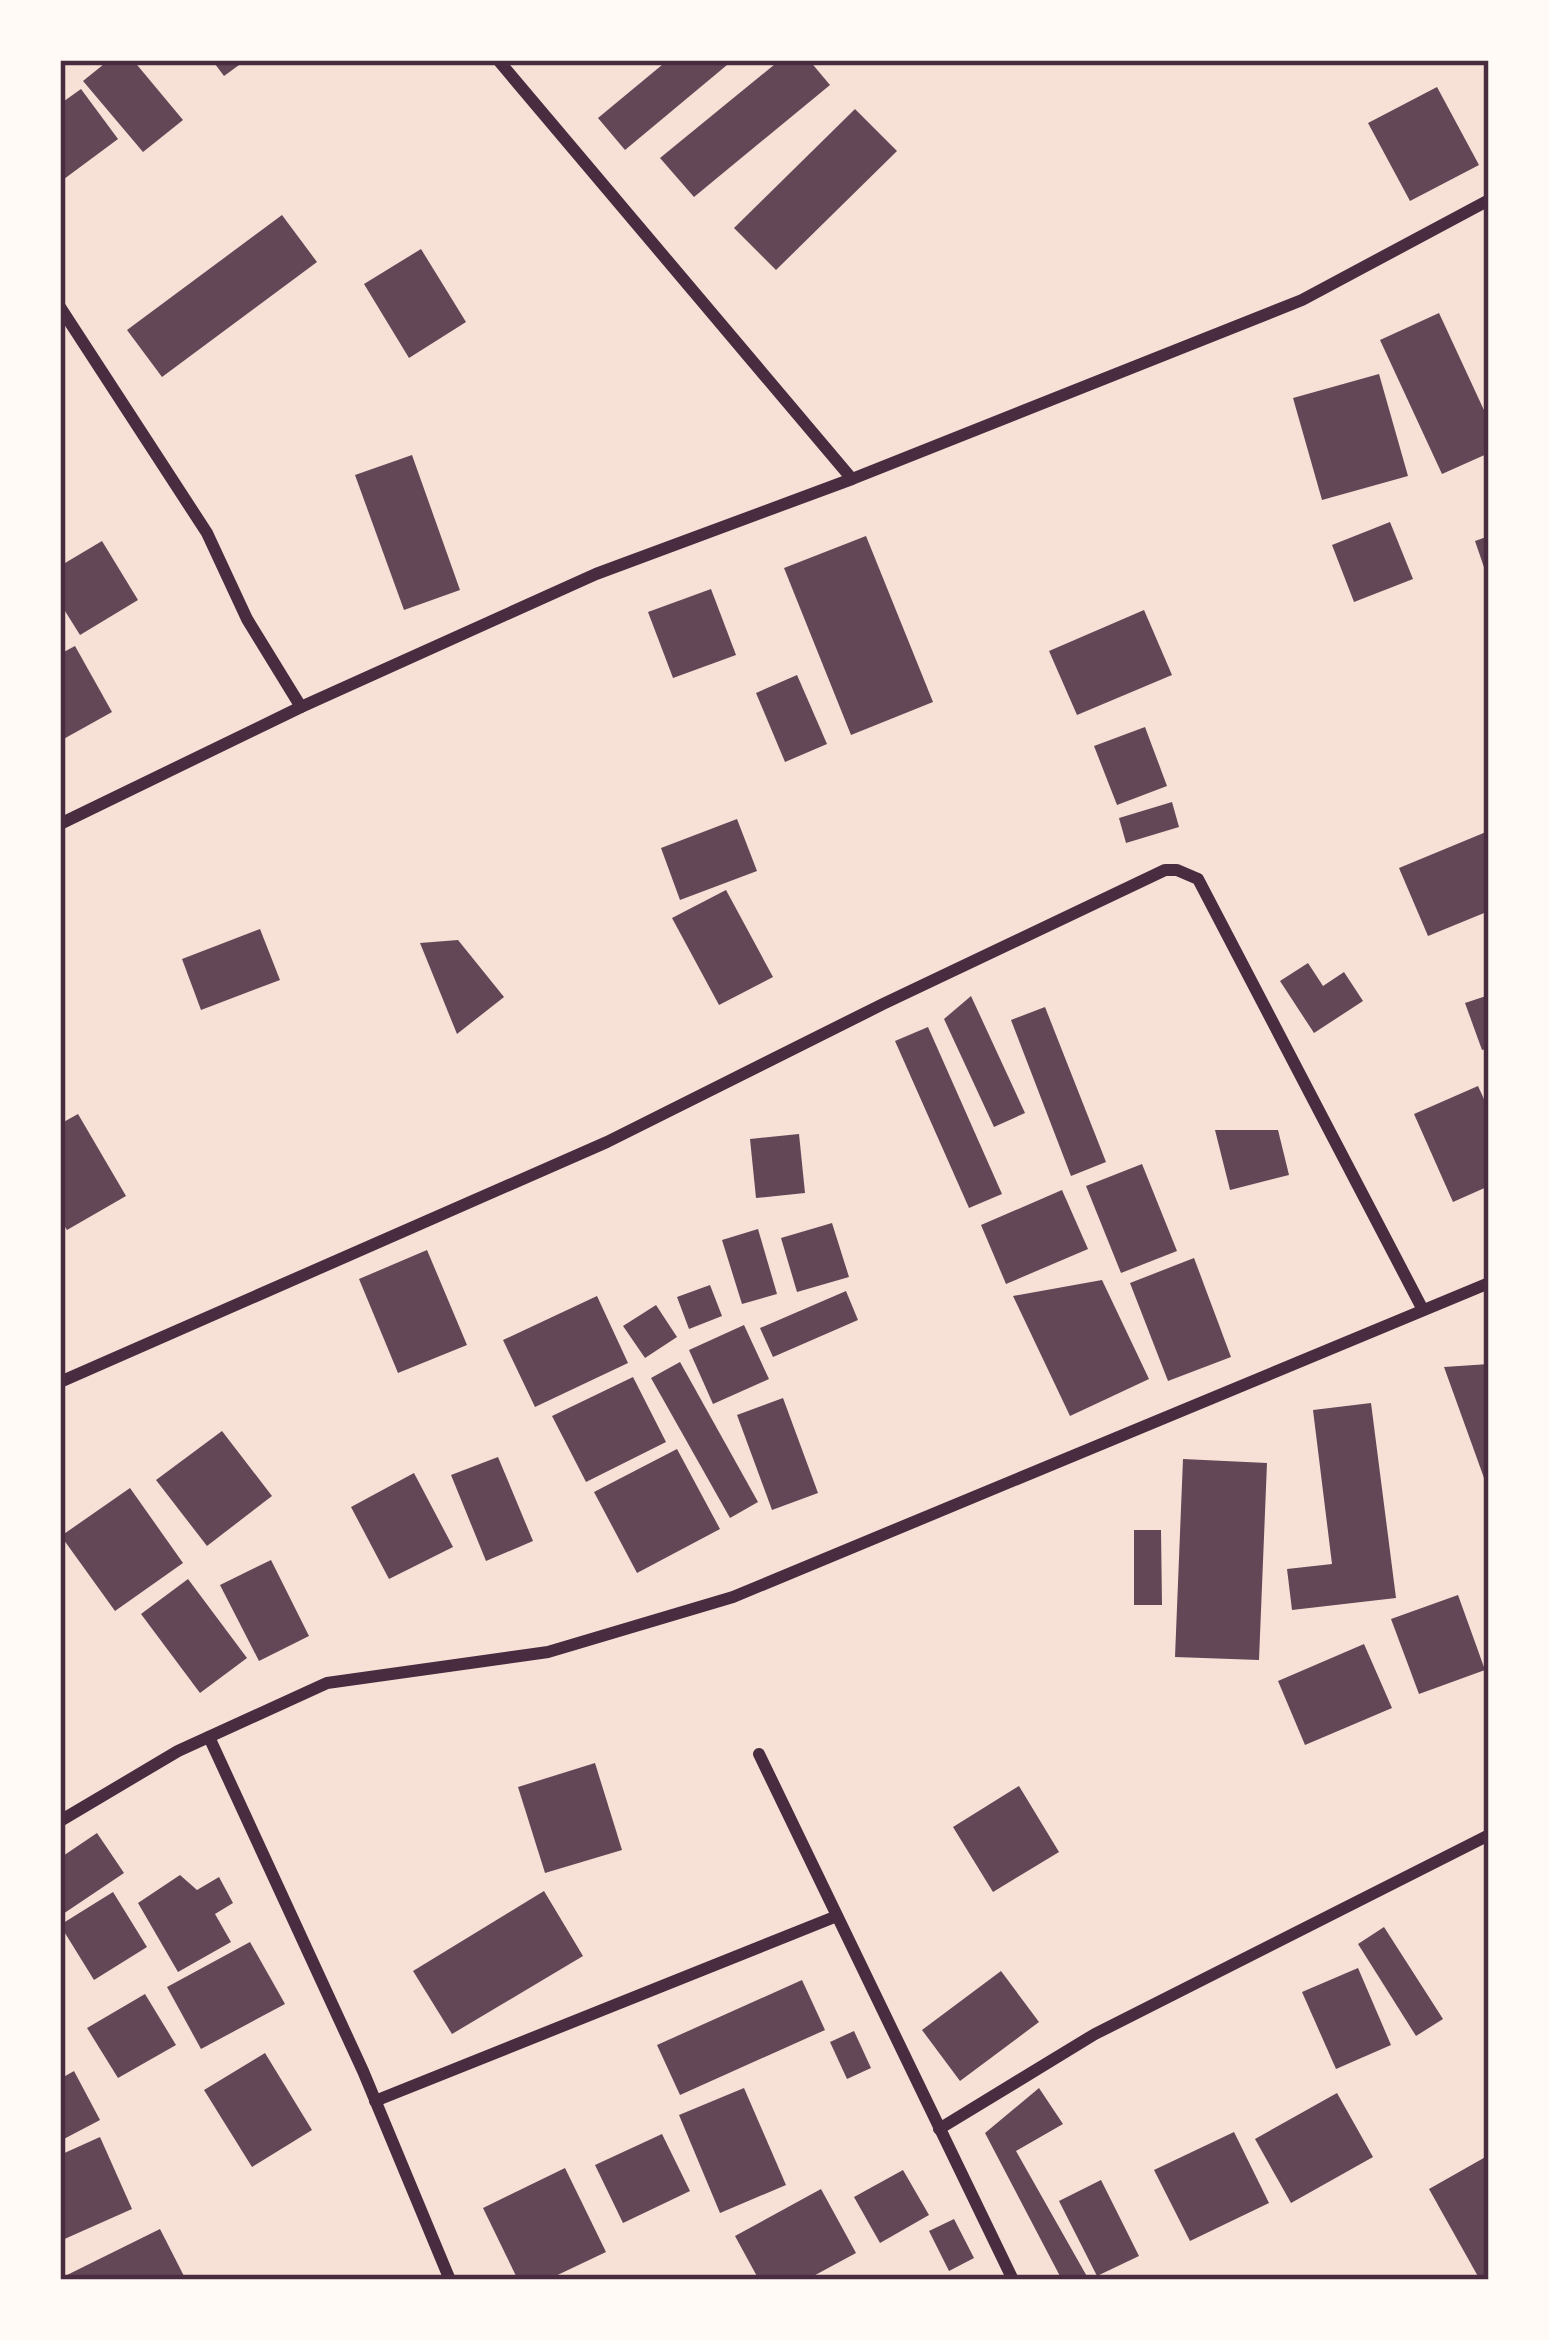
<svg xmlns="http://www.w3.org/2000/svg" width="1549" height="2340" font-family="Barlow,sans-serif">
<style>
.building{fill:#644757}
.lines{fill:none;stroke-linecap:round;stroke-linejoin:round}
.minor{stroke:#4a2c40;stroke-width:12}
.neatline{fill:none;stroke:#4a2c40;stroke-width:4.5}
</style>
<rect width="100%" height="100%" fill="#f7e1d7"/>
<g class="building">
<path d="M109 60H133L183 120 143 152 83 81Z"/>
<path d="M212 60H246L224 76Z"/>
<path d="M668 60H733L625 150 598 118Z"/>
<path d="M780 60H809L830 85 694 197 660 158Z"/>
<path d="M1437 87 1479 165 1410 201 1368 123Z"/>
<path d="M81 89 118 139 60 182V104Z"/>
<path d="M855 109 897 151 776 270 734 228Z"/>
<path d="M282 215 317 262 162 377 127 330Z"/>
<path d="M421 249 466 322 409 358 364 284Z"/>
<path d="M1439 313 1489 421V453L1442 474 1380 340Z"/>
<path d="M1379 374 1408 476 1322 500 1293 398Z"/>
<path d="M412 455 460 590 404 610 355 475Z"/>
<path d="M1390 522 1413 579 1354 602 1332 545Z"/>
<path d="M866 536 933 702 851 735 784 568Z"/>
<path d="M1489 536V578L1488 579 1475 541Z"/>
<path d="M102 541 138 600 80 635 60 603V566Z"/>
<path d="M711 589 736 655 673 678 648 612Z"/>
<path d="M1144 610 1172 675 1077 715 1049 651Z"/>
<path d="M75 646 112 712 60 741V654Z"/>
<path d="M797 675 827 744 785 762 756 693Z"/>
<path d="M1145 727 1167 786 1117 805 1094 746Z"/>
<path d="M1172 802 1179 827 1126 843 1119 818Z"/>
<path d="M737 819 757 871 680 900 661 848Z"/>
<path d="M1486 832 1489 911 1428 936 1399 868Z"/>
<path d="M726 890 773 977 719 1005 672 918Z"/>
<path d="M260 929 280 980 201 1010 182 959Z"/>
<path d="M458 940 504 997 457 1034 420 943Z"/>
<path d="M1308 963 1323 986 1344 972 1363 1001 1314 1033 1280 981Z"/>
<path d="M1489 995V1048L1482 1050 1465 1003Z"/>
<path d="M971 996 1025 1113 994 1127 944 1019Z"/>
<path d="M1045 1007 1106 1162 1071 1176 1011 1020Z"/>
<path d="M928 1027 1002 1194 969 1208 895 1041Z"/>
<path d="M1478 1086 1489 1110V1186L1453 1202 1414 1114Z"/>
<path d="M78 1114 126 1196 67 1230 60 1219V1124Z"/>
<path d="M1215 1130H1278L1289 1175 1230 1190Z"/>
<path d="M799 1134 805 1193 756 1198 750 1139Z"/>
<path d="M1142 1164 1177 1251 1121 1273 1086 1186Z"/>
<path d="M1062 1190 1088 1249 1006 1284 981 1225Z"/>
<path d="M832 1223 849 1277 797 1292 781 1238Z"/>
<path d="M758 1229 777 1294 742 1304 722 1240Z"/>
<path d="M427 1250 467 1345 398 1373 359 1279Z"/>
<path d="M1194 1258 1231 1357 1168 1381 1130 1283Z"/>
<path d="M1102 1280 1149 1379 1070 1416 1013 1296Z"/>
<path d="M710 1285 722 1316 689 1329 677 1297Z"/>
<path d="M846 1291 858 1320 773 1357 760 1328Z"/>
<path d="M597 1296 628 1363 535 1407 503 1340Z"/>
<path d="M656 1305 677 1337 645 1358 623 1326Z"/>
<path d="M744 1325 769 1379 713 1404 689 1350Z"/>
<path d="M680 1362 758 1502 730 1518 651 1378Z"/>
<path d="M1489 1364V1489H1488L1444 1367Z"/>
<path d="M633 1377 666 1442 586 1482 552 1416Z"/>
<path d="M783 1398 818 1493 772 1510 737 1415Z"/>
<path d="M1371 1403 1396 1598 1292 1610 1287 1569 1332 1564 1313 1410Z"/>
<path d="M222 1431 272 1496 207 1546 156 1480Z"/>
<path d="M677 1449 720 1529 637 1573 594 1492Z"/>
<path d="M498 1457 533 1541 486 1561 451 1475Z"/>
<path d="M1183 1459 1267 1463 1259 1660 1175 1657Z"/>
<path d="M414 1473 453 1547 389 1579 351 1507Z"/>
<path d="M130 1488 183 1563 115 1611 61 1536Z"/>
<path d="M1134 1530H1161L1162 1605H1134Z"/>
<path d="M271 1560 309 1636 259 1661 220 1585Z"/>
<path d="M188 1579 247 1658 200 1693 141 1614Z"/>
<path d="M1458 1595 1485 1670 1419 1694 1391 1619Z"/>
<path d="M1364 1644 1392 1708 1305 1745 1278 1681Z"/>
<path d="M595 1763 622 1850 545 1873 518 1787Z"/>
<path d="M1019 1786 1059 1852 993 1892 953 1827Z"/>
<path d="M97 1833 124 1873 60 1916V1858Z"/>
<path d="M180 1875 197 1890 219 1877 233 1903 215 1914 231 1942 178 1972 138 1903Z"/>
<path d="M544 1891 583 1956 452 2034 413 1971Z"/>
<path d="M113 1892 147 1947 94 1980 60 1925Z"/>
<path d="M1384 1927 1443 2019 1416 2036 1358 1944Z"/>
<path d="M250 1942 285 2004 201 2049 167 1987Z"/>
<path d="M1358 1968 1391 2045 1336 2069 1302 1992Z"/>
<path d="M1001 1971 1039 2022 960 2081 922 2030Z"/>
<path d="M802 1980 825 2030 680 2095 657 2045Z"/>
<path d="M145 1994 176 2045 118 2078 87 2028Z"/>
<path d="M854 2031 871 2068 847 2079 830 2042Z"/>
<path d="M265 2053 312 2130 252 2167 204 2090Z"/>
<path d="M74 2071 100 2120 60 2141V2079Z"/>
<path d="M744 2088 786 2185 720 2213 679 2115Z"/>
<path d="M1039 2088 1063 2124 1016 2151 1089 2280H1062L985 2133Z"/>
<path d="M1337 2093 1373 2157 1291 2203 1255 2139Z"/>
<path d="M1234 2132 1269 2203 1190 2241 1154 2170Z"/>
<path d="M662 2134 690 2191 623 2223 595 2165Z"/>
<path d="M100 2137 132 2209 60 2241V2155Z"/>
<path d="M1489 2155V2280H1480L1429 2189Z"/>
<path d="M565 2168 606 2252 547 2280H518L483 2208Z"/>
<path d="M903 2170 929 2215 880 2243 854 2197Z"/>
<path d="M1101 2180 1139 2256 1097 2276 1059 2201Z"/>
<path d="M821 2189 856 2253 806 2280H759L735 2236Z"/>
<path d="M954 2219 974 2258 949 2271 929 2231Z"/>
<path d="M160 2229 186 2280H70L67 2275Z"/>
</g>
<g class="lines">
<g class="minor">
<path d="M498 60 852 479"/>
<path d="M60 307 207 533 247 619 301 707"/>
<path d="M60 824 301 707 596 574 852 479 1302 300 1489 200"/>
<path d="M60 1382 607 1142 883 1004 1165 870H1177L1198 879 1423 1310"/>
<path d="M209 1737 363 2071 450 2280"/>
<path d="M759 1754 1013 2280"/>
<path d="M60 1821 178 1751 327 1683 548 1652 733 1597 1489 1283"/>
<path d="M375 2101 837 1916"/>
<path d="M939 2129 1095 2034 1489 1835"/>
</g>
</g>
<rect width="1549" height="2340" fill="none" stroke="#fffaf5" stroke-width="126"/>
<rect x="63" y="63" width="1423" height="2214" class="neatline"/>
</svg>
